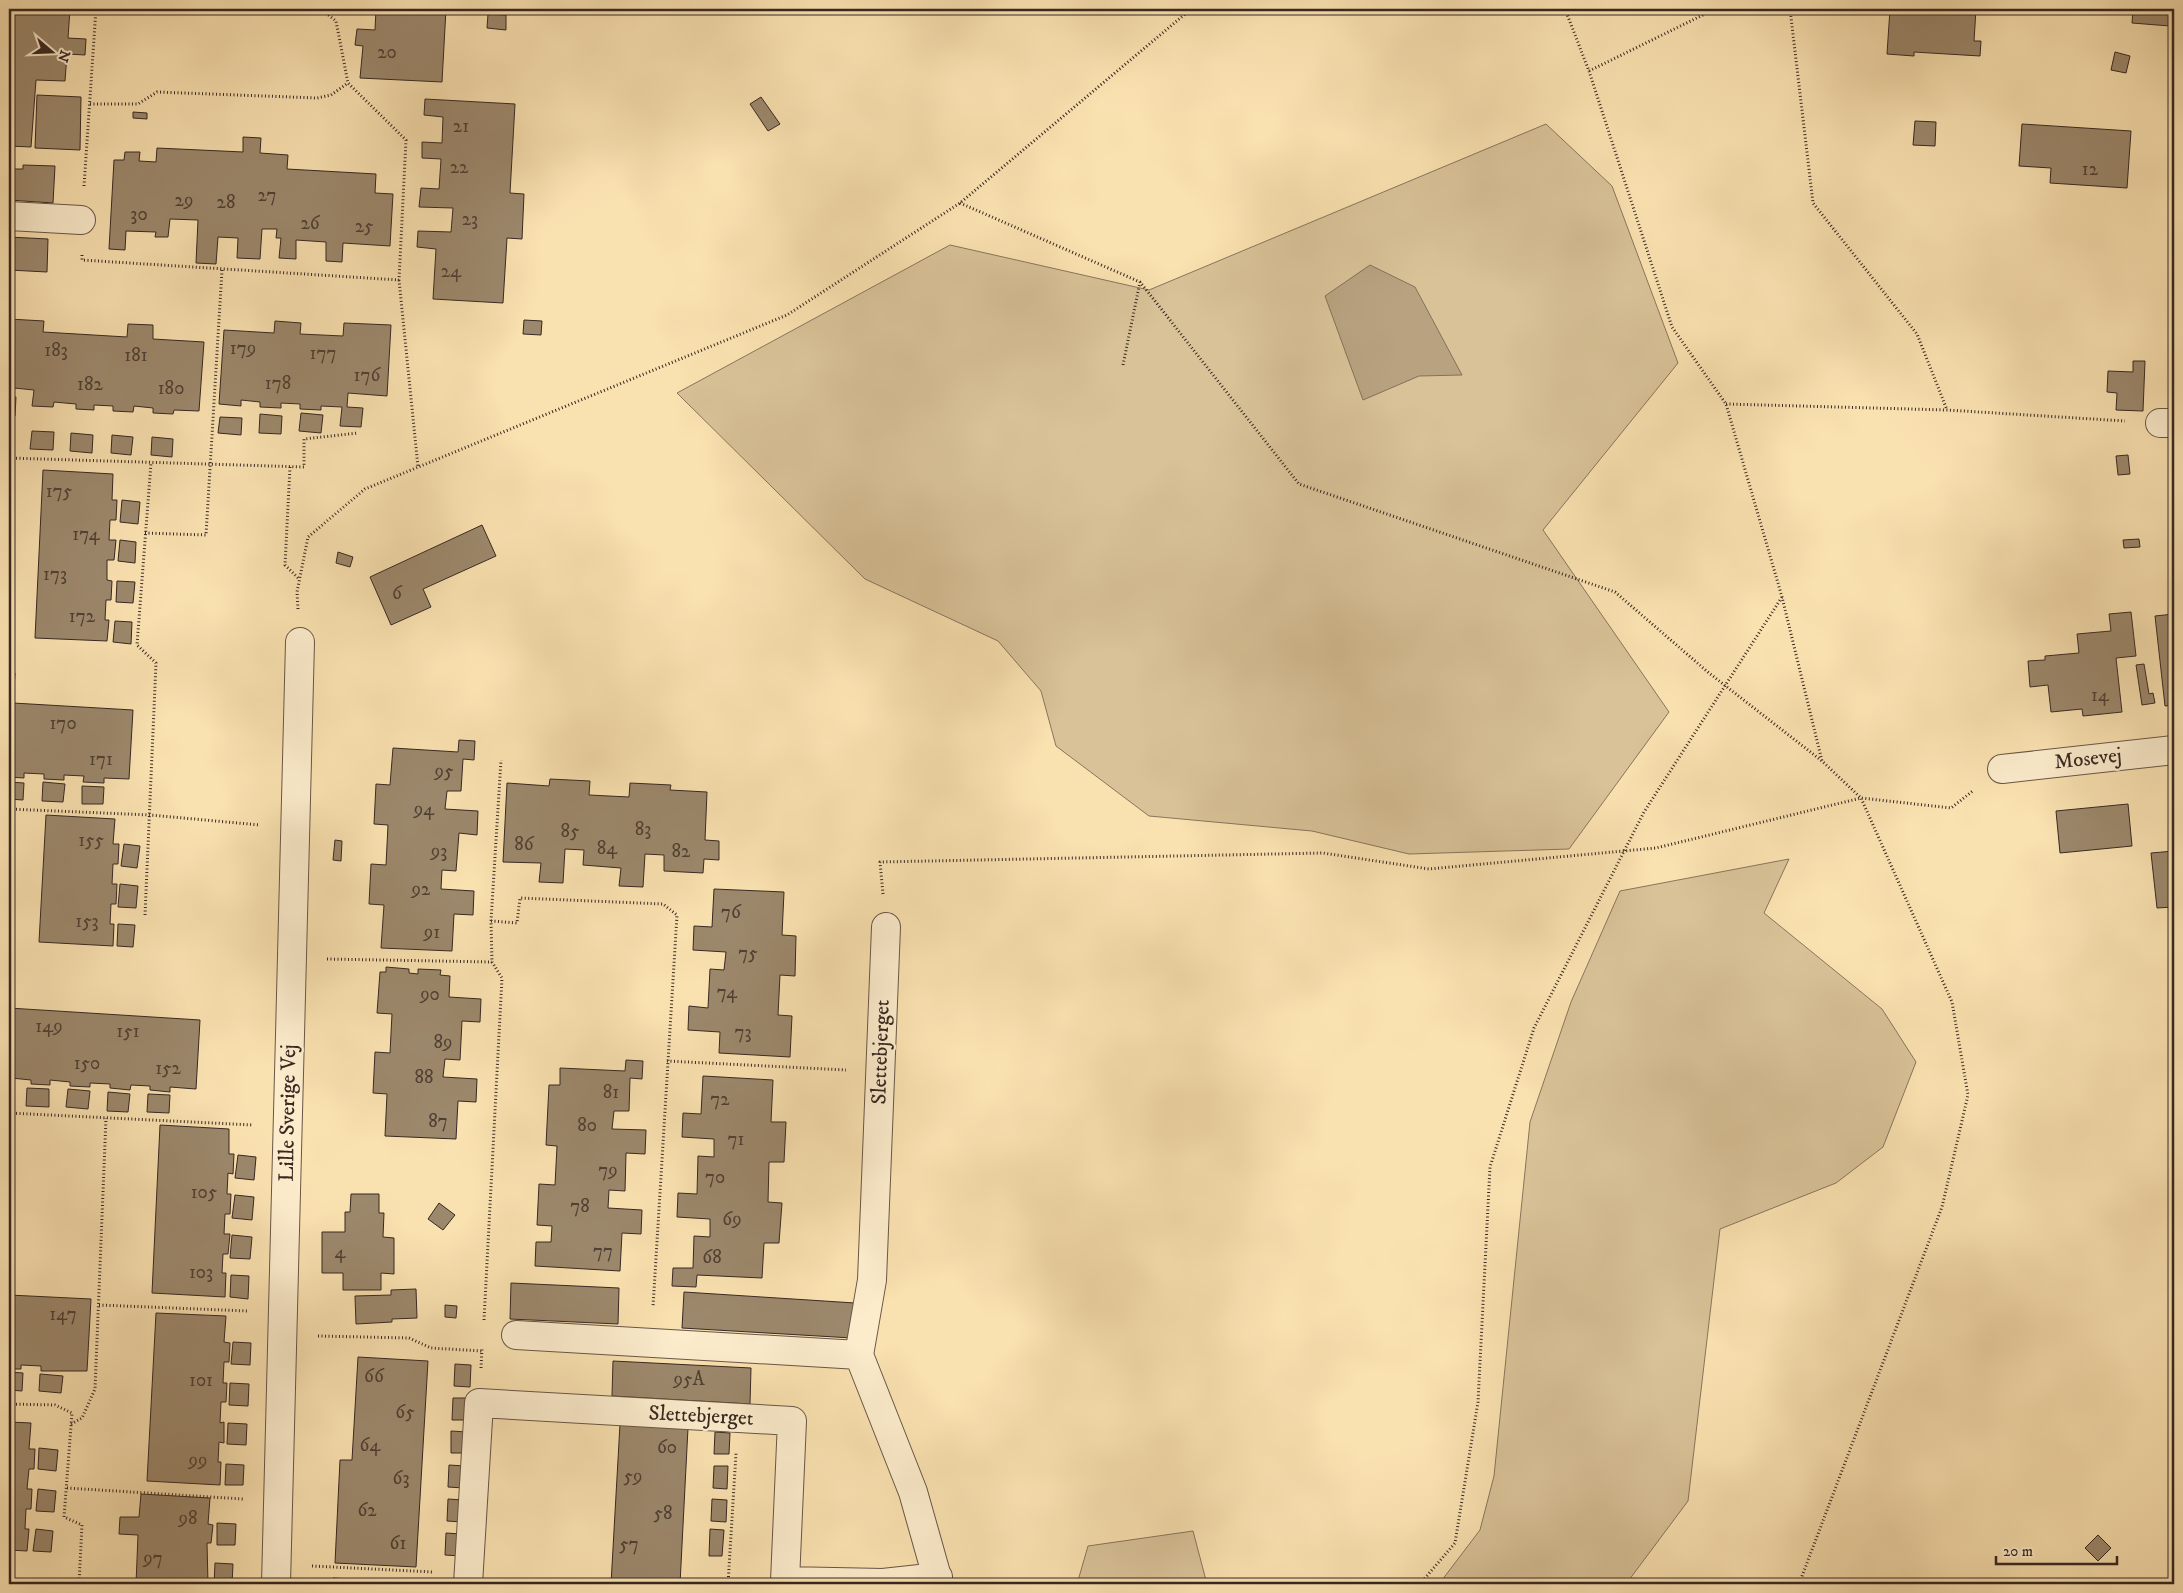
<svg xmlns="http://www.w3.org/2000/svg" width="2183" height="1593" font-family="'IM FELL DW Pica',serif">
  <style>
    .green { fill: #d9c298; stroke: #88755d }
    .water { fill: #b8a280; stroke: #84715a }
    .building { fill: #9c886c; stroke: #372822 }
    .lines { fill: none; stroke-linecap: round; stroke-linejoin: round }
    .minor-casing { stroke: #685646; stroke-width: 30 }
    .path { stroke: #372822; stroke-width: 3; stroke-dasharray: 1 2.5; stroke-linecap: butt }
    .minor { stroke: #fceccc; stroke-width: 28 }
    .labels { text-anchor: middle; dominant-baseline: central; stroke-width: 4.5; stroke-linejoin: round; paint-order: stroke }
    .number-label { font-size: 19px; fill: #504034 }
    .street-label { font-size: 21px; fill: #372822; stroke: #fceccc }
  </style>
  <rect width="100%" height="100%" fill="#fae1b0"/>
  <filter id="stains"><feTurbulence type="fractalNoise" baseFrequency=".004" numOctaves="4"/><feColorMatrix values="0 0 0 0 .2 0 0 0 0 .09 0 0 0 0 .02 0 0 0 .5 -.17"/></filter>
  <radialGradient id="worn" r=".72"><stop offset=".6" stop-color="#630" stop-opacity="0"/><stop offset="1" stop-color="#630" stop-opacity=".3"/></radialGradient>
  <path class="green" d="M 1546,124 L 1612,186 L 1678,363 L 1543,530 L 1669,712 L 1569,849 L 1409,854 L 1312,831 L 1149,816 L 1056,746 L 1041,691 L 998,641 L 865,579 L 677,393 L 950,245 L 1149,290 Z
    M 1789,859 L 1764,913 L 1882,1009 L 1916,1062 L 1883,1147 L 1836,1183 L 1720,1229 L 1688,1501 L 1626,1584 L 1439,1584 L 1480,1530 L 1494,1476 L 1530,1122 L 1571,1002 L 1620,891 Z
    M 1193,1531 L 1207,1584 L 1077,1584 L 1088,1546 Z"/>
  <path class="water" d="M 1370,265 L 1415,287 L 1462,375 L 1419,376 L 1363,400 L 1325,296 Z"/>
  <path class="building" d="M 9,9 L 70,9 L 68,38 L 86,39 L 85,55 L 67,54 L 65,81 L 36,80 L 31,147 L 9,146 Z
    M 376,9 L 446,9 L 442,82 L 360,78 L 363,46 L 355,45 L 357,29 L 375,30 Z
    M 1890,9 L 1976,9 L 1974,41 L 1981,41 L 1980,56 L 1914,52 L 1914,56 L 1887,54 Z
    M 2133,9 L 2171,9 L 2170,26 L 2132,23 Z
    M 488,14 L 506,15 L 506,30 L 487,28 Z
    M 2115,52 L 2130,56 L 2126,73 L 2111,70 Z
    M 37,95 L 81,97 L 80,150 L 35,148 Z
    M 761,97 L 780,124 L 768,131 L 750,104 Z
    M 425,99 L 515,104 L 510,193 L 524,194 L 522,239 L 507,238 L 503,303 L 433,299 L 436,249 L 417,247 L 418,231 L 451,232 L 453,208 L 419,207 L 421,188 L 439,189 L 441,159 L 422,158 L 422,142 L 442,143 L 443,117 L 424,115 Z
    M 133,112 L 147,113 L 147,119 L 133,118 Z
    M 1915,121 L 1936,122 L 1935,146 L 1913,145 Z
    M 2022,124 L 2131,131 L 2127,188 L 2050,183 L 2051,168 L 2019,166 Z
    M 243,137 L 261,138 L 260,153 L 288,155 L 287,169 L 376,174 L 375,193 L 393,194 L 390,246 L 343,243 L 342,262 L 326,261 L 326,242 L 296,240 L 296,259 L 279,258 L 281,238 L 276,238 L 277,229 L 262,229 L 260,259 L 237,258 L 238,238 L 218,237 L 216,264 L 196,263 L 198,220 L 170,219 L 168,237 L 155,237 L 156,232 L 126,231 L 125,250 L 109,249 L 114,160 L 124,160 L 125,152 L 140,152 L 139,161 L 156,162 L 157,148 L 243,152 Z
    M 23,165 L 55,166 L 53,203 L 9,200 L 9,169 L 23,169 Z
    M 9,237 L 48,239 L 47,272 L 9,270 Z
    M 9,319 L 44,321 L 43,332 L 127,337 L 128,324 L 153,325 L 153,339 L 204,342 L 199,411 L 174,410 L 173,414 L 153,413 L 153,408 L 134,406 L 133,412 L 113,411 L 113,406 L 94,405 L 94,410 L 76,409 L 76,404 L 54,402 L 53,407 L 32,406 L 34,390 L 14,388 L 14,394 L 9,394 Z
    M 524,320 L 542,321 L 541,335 L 523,334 Z
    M 275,321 L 301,323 L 300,334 L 343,336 L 344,323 L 391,325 L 387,396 L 348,393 L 347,407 L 363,408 L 361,427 L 340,426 L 342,407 L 321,406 L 321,410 L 300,409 L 300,404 L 281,403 L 281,408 L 260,407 L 260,402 L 241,400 L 241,406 L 219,404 L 224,330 L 274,333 Z
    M 2133,361 L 2145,361 L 2143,411 L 2116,410 L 2117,393 L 2107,392 L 2108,371 L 2133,372 Z
    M 9,397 L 16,397 L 15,416 L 9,416 Z
    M 301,413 L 323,415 L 321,433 L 299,431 Z
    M 260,414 L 282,416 L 281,434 L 259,433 Z
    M 220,417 L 242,418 L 241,435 L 218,433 Z
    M 32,431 L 54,432 L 53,450 L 30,449 Z
    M 71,433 L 93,435 L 92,453 L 70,451 Z
    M 112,435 L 133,437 L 131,455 L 111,453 Z
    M 152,437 L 173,439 L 172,457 L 151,455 Z
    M 2128,455 L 2130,474 L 2118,475 L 2116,456 Z
    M 43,470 L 113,474 L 112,500 L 117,500 L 116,520 L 110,520 L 109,540 L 116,540 L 114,560 L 107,560 L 107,580 L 112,581 L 111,600 L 106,600 L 105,620 L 109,620 L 107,641 L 35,638 Z
    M 122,500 L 140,502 L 138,524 L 120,522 Z
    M 482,525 L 496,556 L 423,589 L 431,607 L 391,625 L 370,577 Z
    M 2139,539 L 2140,547 L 2124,548 L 2123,540 Z
    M 120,540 L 136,542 L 135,563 L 118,561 Z
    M 338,552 L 353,557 L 350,567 L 336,563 Z
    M 117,581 L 135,582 L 133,603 L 116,602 Z
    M 2131,612 L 2136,656 L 2116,658 L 2122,712 L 2083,716 L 2082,709 L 2051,712 L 2048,685 L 2030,687 L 2028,661 L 2045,660 L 2045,656 L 2079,653 L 2077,634 L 2111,631 L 2109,614 Z
    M 2174,614 L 2174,705 L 2165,706 L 2155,616 Z
    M 115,621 L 132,622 L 131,644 L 113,642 Z
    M 2144,664 L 2149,694 L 2153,693 L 2155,703 L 2142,705 L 2136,665 Z
    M 9,672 L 15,673 L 13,703 L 133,710 L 129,779 L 104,778 L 104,783 L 83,782 L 84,776 L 64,775 L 64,780 L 44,779 L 44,774 L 24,773 L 24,778 L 9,777 Z
    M 459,740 L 475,741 L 474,760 L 463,759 L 461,791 L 447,791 L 445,809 L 478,811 L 477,835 L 459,833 L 456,871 L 442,870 L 441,889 L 474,891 L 473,915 L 454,914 L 452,951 L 381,948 L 384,905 L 369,904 L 371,864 L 386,865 L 388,825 L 374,824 L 376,784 L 390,785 L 393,748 L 458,752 Z
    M 550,779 L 590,781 L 589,795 L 629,797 L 630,783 L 671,785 L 670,790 L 707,792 L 705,840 L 719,841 L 719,860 L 704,859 L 703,873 L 664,871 L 664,855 L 645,854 L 643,887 L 619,886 L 621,868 L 583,865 L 584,850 L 565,849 L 563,883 L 539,882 L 541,863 L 503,862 L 507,783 L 549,786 Z
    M 9,782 L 24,783 L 23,800 L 9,799 Z
    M 43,782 L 65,784 L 63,802 L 42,801 Z
    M 82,786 L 104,787 L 103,804 L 82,804 Z
    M 2128,804 L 2132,846 L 2060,853 L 2056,811 Z
    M 46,815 L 115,819 L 113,844 L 119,844 L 118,864 L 113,864 L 112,884 L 117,884 L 116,904 L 111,904 L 110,924 L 114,924 L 113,946 L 39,942 Z
    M 335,840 L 342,841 L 341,861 L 333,860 Z
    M 124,844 L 140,846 L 137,868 L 121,866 Z
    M 2174,851 L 2174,907 L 2157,908 L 2151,853 Z
    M 120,884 L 138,886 L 136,908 L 118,907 Z
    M 714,889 L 784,892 L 782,935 L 796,936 L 795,976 L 780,975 L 778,1015 L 792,1016 L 790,1057 L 719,1053 L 720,1032 L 688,1030 L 689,1006 L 708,1008 L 710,969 L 724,970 L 726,952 L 693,950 L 694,926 L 712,927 Z
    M 118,924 L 135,925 L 133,947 L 117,946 Z
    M 386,967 L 409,969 L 409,973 L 418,974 L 418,969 L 441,970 L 440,975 L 450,976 L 449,997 L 481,999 L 480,1022 L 462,1021 L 460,1060 L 445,1059 L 443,1077 L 477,1079 L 476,1102 L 458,1101 L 456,1139 L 385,1136 L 387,1094 L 373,1093 L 375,1052 L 390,1053 L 392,1014 L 377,1013 L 380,972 L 386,972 Z
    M 9,1008 L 200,1020 L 196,1089 L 170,1087 L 170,1092 L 150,1090 L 150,1086 L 131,1085 L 130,1090 L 110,1088 L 110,1084 L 90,1083 L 90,1087 L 70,1086 L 70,1082 L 50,1080 L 50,1085 L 31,1084 L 31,1080 L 11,1078 L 9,1083 Z
    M 626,1060 L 643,1061 L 642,1079 L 630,1078 L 629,1111 L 614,1111 L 612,1129 L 646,1130 L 645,1154 L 626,1153 L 625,1191 L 609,1190 L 608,1208 L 642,1210 L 641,1234 L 622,1233 L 620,1271 L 535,1266 L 536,1242 L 551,1242 L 552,1226 L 537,1225 L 539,1184 L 555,1185 L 557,1146 L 546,1145 L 549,1085 L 560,1085 L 560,1068 L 625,1071 Z
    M 703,1076 L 773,1080 L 771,1122 L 786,1122 L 784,1162 L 769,1162 L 768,1202 L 782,1203 L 779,1243 L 764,1243 L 762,1278 L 697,1275 L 696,1287 L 672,1286 L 673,1268 L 693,1268 L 694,1236 L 710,1237 L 710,1219 L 677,1217 L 678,1193 L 697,1194 L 698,1156 L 714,1157 L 714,1139 L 682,1137 L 683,1113 L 701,1114 Z
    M 27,1088 L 49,1089 L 49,1107 L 26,1106 Z
    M 68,1089 L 90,1091 L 88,1109 L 66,1107 Z
    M 108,1092 L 130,1094 L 128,1112 L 107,1111 Z
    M 148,1094 L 170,1095 L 169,1113 L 147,1112 Z
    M 160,1125 L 229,1129 L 229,1154 L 234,1154 L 233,1174 L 228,1173 L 227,1194 L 231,1194 L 230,1214 L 225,1214 L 224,1234 L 230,1234 L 228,1254 L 223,1254 L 222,1273 L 226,1273 L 225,1297 L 152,1293 Z
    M 238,1155 L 256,1157 L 254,1180 L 235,1178 Z
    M 351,1194 L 379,1194 L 379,1213 L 384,1213 L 383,1237 L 394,1238 L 394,1274 L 381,1273 L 381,1290 L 343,1290 L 343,1273 L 322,1273 L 322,1232 L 345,1232 L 345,1212 L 350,1212 Z
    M 235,1195 L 254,1197 L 252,1220 L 232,1218 Z
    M 439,1203 L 455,1215 L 443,1230 L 428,1219 Z
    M 232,1235 L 252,1237 L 250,1259 L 230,1258 Z
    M 231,1275 L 249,1276 L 248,1299 L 230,1297 Z
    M 511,1283 L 619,1288 L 618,1324 L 510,1319 Z
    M 416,1289 L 417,1318 L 392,1319 L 392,1322 L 356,1324 L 355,1296 L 391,1295 L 391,1290 Z
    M 684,1292 L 855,1303 L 852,1338 L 682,1328 Z
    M 9,1295 L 91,1299 L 87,1371 L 41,1371 L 41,1366 L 21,1365 L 21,1369 L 9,1369 Z
    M 445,1305 L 457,1306 L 456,1318 L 445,1317 Z
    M 156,1313 L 226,1316 L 224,1342 L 230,1343 L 229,1362 L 224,1362 L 223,1383 L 227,1383 L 226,1402 L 221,1402 L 220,1423 L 224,1422 L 224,1443 L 219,1442 L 218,1462 L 221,1462 L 220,1485 L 147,1481 Z
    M 233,1342 L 251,1343 L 250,1365 L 231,1364 Z
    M 358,1357 L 428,1361 L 416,1567 L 335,1563 L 340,1460 L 352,1460 Z
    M 613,1361 L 751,1368 L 750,1404 L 612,1396 Z
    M 455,1364 L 471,1365 L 470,1387 L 454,1386 Z
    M 9,1372 L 23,1373 L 22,1391 L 9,1390 Z
    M 40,1374 L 63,1376 L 61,1393 L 39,1391 Z
    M 230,1383 L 249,1384 L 248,1406 L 229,1405 Z
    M 453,1398 L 469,1398 L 468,1420 L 452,1420 Z
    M 9,1422 L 31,1423 L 29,1449 L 35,1449 L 34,1469 L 29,1469 L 27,1489 L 32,1489 L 31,1509 L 26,1509 L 25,1529 L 29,1529 L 27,1551 L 9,1550 Z
    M 228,1423 L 247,1424 L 246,1445 L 227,1444 Z
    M 620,1424 L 688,1428 L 680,1584 L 611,1584 Z
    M 451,1431 L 467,1432 L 466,1453 L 451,1453 Z
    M 715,1432 L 730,1433 L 729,1454 L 714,1454 Z
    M 39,1448 L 58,1450 L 56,1471 L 38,1469 Z
    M 226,1464 L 244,1465 L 243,1485 L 225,1485 Z
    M 449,1465 L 465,1466 L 464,1488 L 448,1487 Z
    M 714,1466 L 728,1466 L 727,1489 L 713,1488 Z
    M 38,1489 L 56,1491 L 54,1512 L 36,1511 Z
    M 141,1494 L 210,1498 L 208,1524 L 213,1525 L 211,1543 L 207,1543 L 208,1583 L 136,1584 L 138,1535 L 119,1534 L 120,1517 L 139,1517 Z
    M 448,1499 L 463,1500 L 462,1522 L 447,1521 Z
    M 712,1499 L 727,1500 L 726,1522 L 711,1521 Z
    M 217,1523 L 236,1524 L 235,1545 L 217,1545 Z
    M 36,1529 L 53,1531 L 51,1552 L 33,1551 Z
    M 710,1529 L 724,1530 L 722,1556 L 709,1556 Z
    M 446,1533 L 461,1534 L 461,1556 L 445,1555 Z
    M 2098,1535 L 2111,1548 L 2098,1561 L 2085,1548 Z
    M 215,1563 L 233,1564 L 232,1584 L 214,1584 Z
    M 333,1578 L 416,1583 L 416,1584 L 333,1584 Z"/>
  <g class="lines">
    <defs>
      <path id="minor" d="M 9,216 L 81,220
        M 2160,423 L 2174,423
        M 2002,769 L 2174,750
        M 886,927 L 872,1280 L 859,1355 L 913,1492 L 939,1584
        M 516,1335 L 859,1355
        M 276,1584 L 300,642
        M 468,1584 L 479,1403 L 792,1421 L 785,1581 L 883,1583 L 938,1577"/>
    </defs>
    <use href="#minor" class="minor-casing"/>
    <path class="path" d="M 1565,9 L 1589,71 L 1672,327 L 1726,404 L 1782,597 L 1822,761 L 1861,798 L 1951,808 L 1974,790
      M 1790,9 L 1813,203 L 1917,334 L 1947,410
      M 1589,71 L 1715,9
      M 90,104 L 138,104 L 157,92 L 317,98 L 331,95 L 348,83
      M 84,186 L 96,9
      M 960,203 L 1140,282 L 1299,484 L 1615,592 L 1709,673 L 1822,761
      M 82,255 L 82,260 L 399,280 L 406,140 L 348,83 L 336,21 L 321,9
      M 399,280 L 418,467
      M 1123,365 L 1140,282
      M 1726,404 L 1947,410 L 2125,421
      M 9,458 L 304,467 L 304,439 L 358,433
      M 290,467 L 285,565 L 299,579
      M 145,533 L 206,535 L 222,270
      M 298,609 L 297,592 L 308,537 L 365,489 L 787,315 L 960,203 L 1191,9
      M 9,809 L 150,815 L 260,825
      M 883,894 L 880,862 L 1323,853 L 1429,869 L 1656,848 L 1861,798 L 1952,1002 L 1968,1095 L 1942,1207 L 1799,1584
      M 145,915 L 156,663 L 137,645 L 151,463
      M 491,921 L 517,923 L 520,898 L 663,904 L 677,915 L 653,1307
      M 327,959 L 492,962
      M 667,1061 L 846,1070
      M 9,1113 L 253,1125
      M 99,1305 L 248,1311
      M 484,1320 L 502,978 L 492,962 L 491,921 L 501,760
      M 318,1336 L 409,1338 L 431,1348 L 482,1351
      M 481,1368 L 482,1347
      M 9,1404 L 55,1405 L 72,1413 L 64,1517 L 82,1525 L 79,1584
      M 71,1424 L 82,1418 L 95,1389 L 106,1118
      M 67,1488 L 243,1499
      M 312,1566 L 433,1572
      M 728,1584 L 736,1453
      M 1420,1584 L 1455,1543 L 1478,1402 L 1490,1167 L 1534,1028 L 1644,812 L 1782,597"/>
    <use href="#minor" class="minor"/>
  </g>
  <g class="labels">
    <g class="number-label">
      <text x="387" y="52">20</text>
      <text x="461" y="126">21</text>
      <text x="459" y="167">22</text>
      <text x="2090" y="169">12</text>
      <text x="267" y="195">27</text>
      <text x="184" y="200">29</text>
      <text x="226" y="202">28</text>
      <text x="139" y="214">30</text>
      <text x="470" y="219">23</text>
      <text x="310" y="223">26</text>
      <text x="364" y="226">25</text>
      <text x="451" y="271">24</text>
      <text x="243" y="348">179</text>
      <text x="56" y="350">183</text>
      <text x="323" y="353">177</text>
      <text x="136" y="355">181</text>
      <text x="367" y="375">176</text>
      <text x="278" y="383">178</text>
      <text x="90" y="384">182</text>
      <text x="171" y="388">180</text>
      <text x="59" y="491">175</text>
      <text x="86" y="534">174</text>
      <text x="55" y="574">173</text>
      <text x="397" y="593">6</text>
      <text x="82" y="616">172</text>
      <text x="2100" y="695">14</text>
      <text x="63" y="723">170</text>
      <text x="101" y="759">171</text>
      <text x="444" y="771">95</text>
      <text x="424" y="809">94</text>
      <text x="643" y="829">83</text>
      <text x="570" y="831">85</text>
      <text x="91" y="840">155</text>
      <text x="524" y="844">86</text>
      <text x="607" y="848">84</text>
      <text x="439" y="851">93</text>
      <text x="681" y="851">82</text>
      <text x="421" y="889">92</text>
      <text x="731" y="912">76</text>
      <text x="87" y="921">153</text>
      <text x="432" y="932">91</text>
      <text x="748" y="953">75</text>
      <text x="727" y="992">74</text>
      <text x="430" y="994">90</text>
      <text x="49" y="1026">149</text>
      <text x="128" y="1031">151</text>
      <text x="743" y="1032">73</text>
      <text x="443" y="1042">89</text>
      <text x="87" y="1063">150</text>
      <text x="168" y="1068">152</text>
      <text x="424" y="1077">88</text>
      <text x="611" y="1092">81</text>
      <text x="720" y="1099">72</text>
      <text x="438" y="1121">87</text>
      <text x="587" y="1125">80</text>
      <text x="736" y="1139">71</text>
      <text x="608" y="1170">79</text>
      <text x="715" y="1177">70</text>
      <text x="204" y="1192">105</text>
      <text x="580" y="1206">78</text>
      <text x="732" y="1219">69</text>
      <text x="603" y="1251">77</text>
      <text x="340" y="1252">4</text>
      <text x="712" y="1257">68</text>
      <text x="201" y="1272">103</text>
      <text x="63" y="1314">147</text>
      <text x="374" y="1376">66</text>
      <text x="689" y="1379">95A</text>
      <text x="201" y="1380">101</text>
      <text x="405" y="1412">65</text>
      <text x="370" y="1445">64</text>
      <text x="667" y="1447">60</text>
      <text x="198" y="1460">99</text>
      <text x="633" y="1476">59</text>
      <text x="401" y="1478">63</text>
      <text x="367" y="1510">62</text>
      <text x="663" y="1513">58</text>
      <text x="188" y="1518">98</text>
      <text x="398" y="1543">61</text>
      <text x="629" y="1544">57</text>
      <text x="153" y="1558">97</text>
    </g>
    <g class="street-label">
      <text transform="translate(2088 759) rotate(-6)">Mosevej</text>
      <text transform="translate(881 1052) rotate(-88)">Slettebjerget</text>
      <text transform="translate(288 1113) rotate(-89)">Lille Sverige Vej</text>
      <text transform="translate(701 1416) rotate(3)">Slettebjerget</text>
    </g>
  </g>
  <rect width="2183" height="1593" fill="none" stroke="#fae1b0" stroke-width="30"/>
  <rect x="10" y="10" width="2163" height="1573" fill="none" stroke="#372822" stroke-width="2.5"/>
  <rect x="15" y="15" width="2153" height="1563" fill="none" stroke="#372822"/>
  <g transform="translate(52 52) rotate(109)" stroke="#fceccc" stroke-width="4" paint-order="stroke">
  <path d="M0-4L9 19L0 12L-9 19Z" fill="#372822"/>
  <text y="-8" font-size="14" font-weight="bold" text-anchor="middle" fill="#372822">N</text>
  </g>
  <path d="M1996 1556v8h121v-8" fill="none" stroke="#372822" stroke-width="2.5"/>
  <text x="2003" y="1556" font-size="15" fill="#372822" stroke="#fceccc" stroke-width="4" paint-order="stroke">20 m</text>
  <rect width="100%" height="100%" filter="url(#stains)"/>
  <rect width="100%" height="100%" fill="url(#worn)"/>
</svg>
